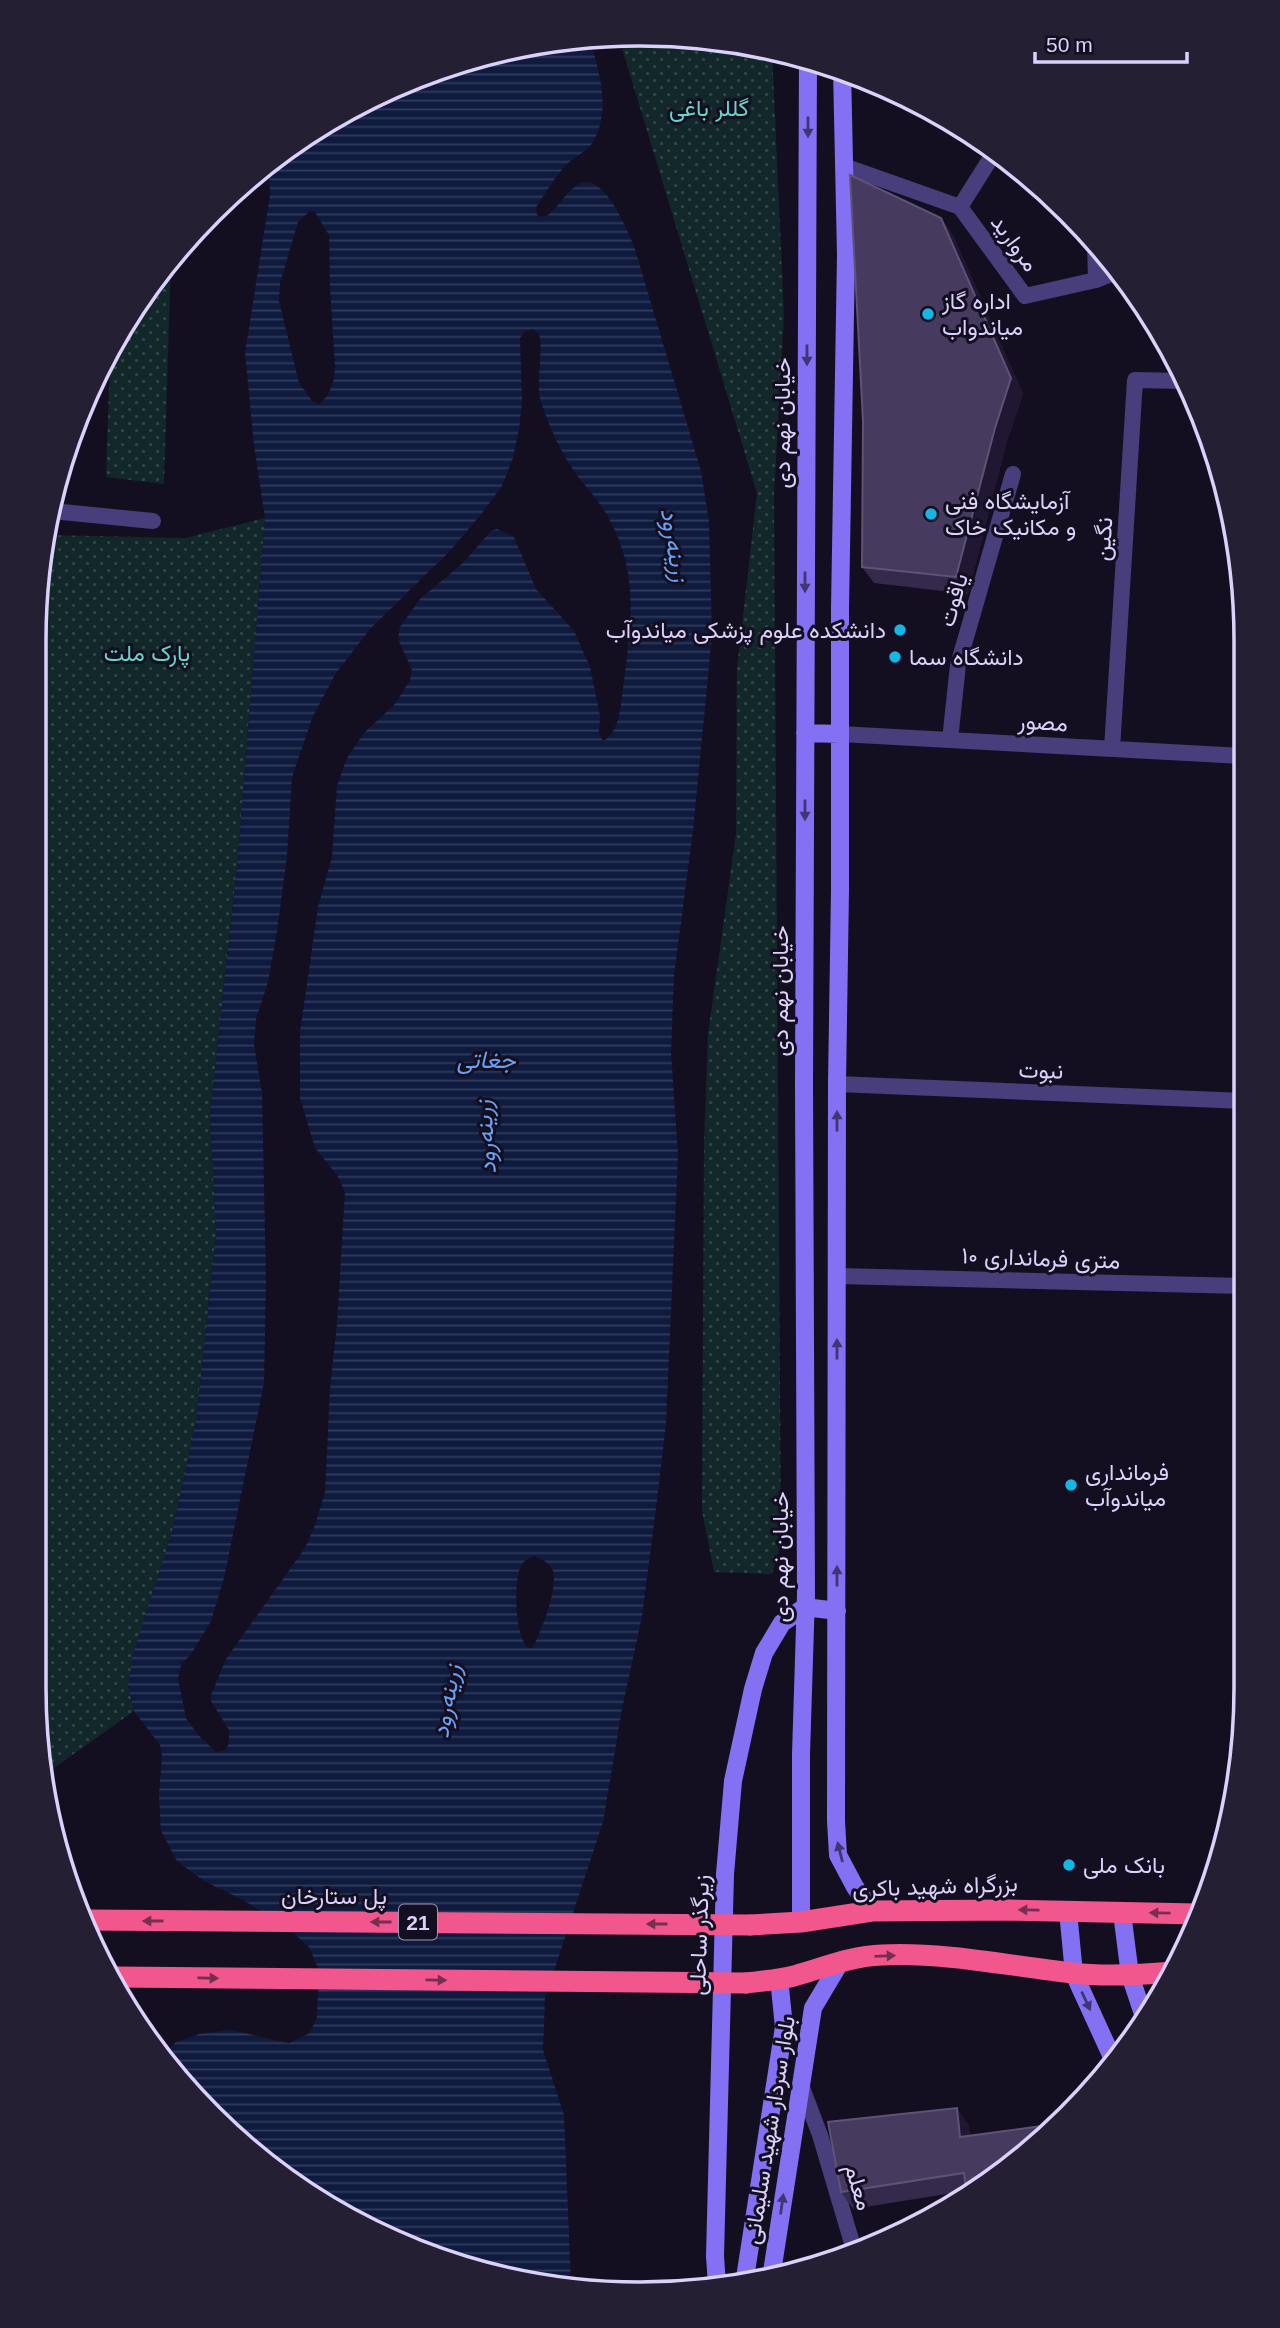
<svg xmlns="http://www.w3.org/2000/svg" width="1280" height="2328" font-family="Arial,Vazirmatn,sans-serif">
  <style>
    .grass { fill: url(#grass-dots) }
    .water { fill: url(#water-rules); fill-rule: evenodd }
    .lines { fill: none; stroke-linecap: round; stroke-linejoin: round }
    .street { stroke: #473e7b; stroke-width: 16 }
    .secondary { stroke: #8470f3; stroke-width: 18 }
    .highway { stroke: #f1568d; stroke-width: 21 }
    .highway-bridge { stroke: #f1568d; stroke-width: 21 }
    .wall { fill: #35294c }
    .shaded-wall { fill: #201733 }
    .building { fill: #463b5f; stroke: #5e5277; stroke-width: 2 }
    .oneway { fill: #413674 }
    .oneway2 { fill: #772f51 }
    .poi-dot { fill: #13b6e5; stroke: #140f20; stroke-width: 2.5 }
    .labels { text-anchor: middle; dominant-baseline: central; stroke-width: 6; stroke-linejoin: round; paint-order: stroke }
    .shield { fill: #140f20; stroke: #9f97b9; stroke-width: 2 }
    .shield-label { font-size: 21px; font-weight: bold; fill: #dbd1fb }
    .park-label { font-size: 23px; fill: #64d5c6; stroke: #140f20 }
    .street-label { font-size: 23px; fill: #dbd1fb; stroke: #140f20 }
    .poi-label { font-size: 23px; fill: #dbd1fb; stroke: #140f20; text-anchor: start }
    .water-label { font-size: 24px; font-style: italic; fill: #68a1f3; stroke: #140f20 }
    .rim { fill: none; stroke: #dbd1fb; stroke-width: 3.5 }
  </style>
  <defs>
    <pattern id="grass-dots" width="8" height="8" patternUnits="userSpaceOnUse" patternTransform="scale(1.75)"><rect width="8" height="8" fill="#122729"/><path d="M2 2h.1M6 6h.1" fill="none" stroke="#344549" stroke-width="1.8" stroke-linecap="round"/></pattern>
    <pattern id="water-rules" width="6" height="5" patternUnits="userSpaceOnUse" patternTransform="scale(1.75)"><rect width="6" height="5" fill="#0f1b3e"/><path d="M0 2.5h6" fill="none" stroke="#313b5b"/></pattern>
  </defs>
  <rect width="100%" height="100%" fill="#140f20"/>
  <path class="grass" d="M 618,35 L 720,39 L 772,51 L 784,315 L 774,495 L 781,1544 L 772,1574 L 714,1572 L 702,1511 L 704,1145 L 708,1034 L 736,834 L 737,669 L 757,493 Z
    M 171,258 L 164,484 L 106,477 L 110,363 L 103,363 L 115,336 Z
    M 265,518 L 237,867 L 210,1113 L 216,1235 L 196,1422 L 172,1532 L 128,1686 L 134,1711 L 47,1773 L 33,1688 L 34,1389 L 38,1388 L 34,1193 L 34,781 L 46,542 L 47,535 L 185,538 Z"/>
  <path class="water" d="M 589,37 C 598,68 611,106 595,138 C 589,151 577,155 567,164 C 555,176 545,194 535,209 L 538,216 L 545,217 C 557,210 564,194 576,186 C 602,167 626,228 634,246 L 701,471 L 709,522 L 712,634 L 693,831 L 674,975 L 671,1053 L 678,1154 L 666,1423 L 657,1500 L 642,1616 L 622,1709 L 603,1822 L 545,1998 L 543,2050 L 564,2115 L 571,2283 L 483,2274 L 303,2192 L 160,2058 L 176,2042 L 199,2034 L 231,2030 L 289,2043 L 310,2033 L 317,2017 L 319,1970 L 309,1947 L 288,1928 L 243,1900 L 204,1881 L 177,1861 L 161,1831 L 159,1795 L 162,1756 L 160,1745 L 134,1711 L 128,1686 L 133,1654 L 172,1532 L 196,1422 L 216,1235 L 210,1113 L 237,867 L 265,518 L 254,445 L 245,353 L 270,195 L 269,160 L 372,96 L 483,54 ZM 310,211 L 315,212 L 329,235 L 330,287 L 335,366 L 334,379 L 328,395 L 320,404 L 313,402 L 299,383 L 279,301 L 280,283 L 298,222 ZM 533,329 L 539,333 C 544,356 535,382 541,402 C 550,429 562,455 579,478 C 588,489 598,500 605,512 C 641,571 631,625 623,689 C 621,705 619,734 603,741 L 599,734 L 600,716 L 590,667 L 574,631 L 536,589 L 514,537 L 497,529 L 491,531 L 464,562 L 420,599 L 400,627 L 398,639 L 412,670 L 410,680 L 395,704 L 364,733 L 347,758 L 337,786 L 332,857 L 318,907 L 300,1032 L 300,1098 L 315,1148 L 337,1175 L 345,1192 L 337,1324 L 330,1388 L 325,1492 L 315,1525 L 305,1548 L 226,1659 L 211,1695 L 211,1701 L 229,1730 L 229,1744 L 224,1751 L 216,1752 L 198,1735 L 186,1718 L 178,1679 L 181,1665 L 192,1653 L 211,1621 L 224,1578 L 264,1383 L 266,1282 L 262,1093 L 254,1045 L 256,1019 L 268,982 L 277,931 L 287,856 L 292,777 L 313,716 L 336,673 L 370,629 L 450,551 L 482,513 L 502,486 L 513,458 L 519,429 L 522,402 L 520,338 L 524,332 ZM 534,1556 C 542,1559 547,1561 552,1569 C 560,1584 541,1634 532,1648 L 528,1648 C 515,1636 513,1582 521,1566 C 524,1560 528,1558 534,1556 Z"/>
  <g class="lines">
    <path class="street" d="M 844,166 L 960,207 L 994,153
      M 960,207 L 1025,296 L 1096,280 L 1118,271
      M 1095,243 L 1096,280
      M 52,511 L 153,521
      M 840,734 L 1242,756
      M 950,740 L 958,665 L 1013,474
      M 1112,749 L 1135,380 L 1183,381
      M 837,1084 L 1243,1101
      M 837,1276 L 1244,1286
      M 801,2085 L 820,2135 L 855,2253"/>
    <path class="secondary" d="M 842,69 L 846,255 L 840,609 L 840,890 L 837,1084 L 836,1821 L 838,1855 L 855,1887 L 872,1911
      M 805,733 L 840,734
      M 1068,1911 L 1074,1974 L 1112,2057
      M 1122,1913 L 1130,1975 L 1144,2017
      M 801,1922 L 801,1754 L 806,1595 L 804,1084 L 808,59
      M 772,2272 L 813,2008 L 841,1961
      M 745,2278 L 784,2027 L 779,1978
      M 717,2285 L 715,2256 L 725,1874 L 733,1781 L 753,1689 L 764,1653 L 782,1623 L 805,1607 L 837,1611"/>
    <path class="highway" d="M 750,1925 L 801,1922 L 872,1911 L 1010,1910 L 1197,1914
      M 746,1983 C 762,1981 778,1980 794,1976 C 823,1968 851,1956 882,1955 C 945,1952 1010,1966 1072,1973 C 1106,1977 1140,1975 1173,1972"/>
    <path class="highway-bridge" d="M 85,1920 L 750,1925
      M 116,1977 L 746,1983"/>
  </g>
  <path class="wall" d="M 941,218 L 953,235 L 1023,394 L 1006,444 L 968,594 L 874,583 L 862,567 Z
    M 968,2124 L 970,2135 L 1040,2144 L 965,2191 L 853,2209 L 841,2192 Z"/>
  <path class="shaded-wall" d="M 941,218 L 953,235 L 1023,394 L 1006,444 L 968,594 L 956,577 Z
    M 957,2108 L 968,2124 L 972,2153 L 960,2137 Z"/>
  <path class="building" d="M 850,175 L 941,218 L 1011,378 L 995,428 L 956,577 L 862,567 L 863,421 Z
    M 957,2108 L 960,2137 L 1056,2124 L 1040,2144 L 966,2190 L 964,2173 L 841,2192 L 828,2122 Z"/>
  <defs><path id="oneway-solid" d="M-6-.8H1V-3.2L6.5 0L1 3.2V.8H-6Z" transform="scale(1.75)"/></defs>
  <g class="oneway">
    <use href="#oneway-solid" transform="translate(808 127) rotate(90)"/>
    <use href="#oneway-solid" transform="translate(807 355) rotate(90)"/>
    <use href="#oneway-solid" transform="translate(805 582) rotate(90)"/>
    <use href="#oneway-solid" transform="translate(805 810) rotate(90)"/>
    <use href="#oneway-solid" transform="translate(837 1121) rotate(-90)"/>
    <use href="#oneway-solid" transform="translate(837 1349) rotate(-90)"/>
    <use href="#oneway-solid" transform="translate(837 1576) rotate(-90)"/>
    <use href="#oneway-solid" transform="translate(840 1852) rotate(-104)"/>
    <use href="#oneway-solid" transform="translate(1086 2001) rotate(65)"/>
    <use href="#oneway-solid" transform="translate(782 2204) rotate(-82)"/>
  </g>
  <g class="oneway2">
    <use href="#oneway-solid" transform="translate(1029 1910) rotate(-179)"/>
    <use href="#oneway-solid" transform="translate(1160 1913) rotate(-179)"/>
    <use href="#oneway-solid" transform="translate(153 1921) rotate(-180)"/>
    <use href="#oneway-solid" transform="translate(381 1922) rotate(-180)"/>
    <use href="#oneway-solid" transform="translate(657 1924) rotate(-180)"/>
    <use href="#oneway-solid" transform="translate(885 1956) rotate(-2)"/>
    <use href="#oneway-solid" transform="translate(208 1978) rotate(1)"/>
    <use href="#oneway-solid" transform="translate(436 1980) rotate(1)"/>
  </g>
  <g class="poi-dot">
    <circle cx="928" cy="314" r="7"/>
    <circle cx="931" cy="514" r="7"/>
    <circle cx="900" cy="630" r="7"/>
    <circle cx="895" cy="657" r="7"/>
    <circle cx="1071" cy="1485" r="7"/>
    <circle cx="1069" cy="1865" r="7"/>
  </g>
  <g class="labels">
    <rect class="shield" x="399" y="1904.5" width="38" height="35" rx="5"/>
    <g class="shield-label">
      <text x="418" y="1922">21</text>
    </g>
    <g class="park-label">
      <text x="709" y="108">گللر باغی</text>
      <text x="147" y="653">پارک ملت</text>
    </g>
    <g class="street-label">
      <text transform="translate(1015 243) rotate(54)">مروارید</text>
      <text transform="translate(782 423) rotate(-90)">خیابان نهم دی</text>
      <text transform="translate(1103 539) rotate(-86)">نگین</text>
      <text transform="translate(953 600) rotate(-74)">یاقوت</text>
      <text transform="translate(1043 722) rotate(3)">مصور</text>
      <text transform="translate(780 991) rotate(-90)">خیابان نهم دی</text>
      <text transform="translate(1041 1070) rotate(2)">نبوت</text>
      <text transform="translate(1041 1258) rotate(2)">۱۰ متری فرمانداری</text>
      <text transform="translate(780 1557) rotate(-90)">خیابان نهم دی</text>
      <text transform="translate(935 1886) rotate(-2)">بزرگراه شهید باکری</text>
      <text x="334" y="1896">پل ستارخان</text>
      <text transform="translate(699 1935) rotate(-88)">زیرگذر ساحلی</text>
      <text transform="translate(769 2130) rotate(-81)">بلوار سردار شهید سلیمانی</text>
      <text transform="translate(859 2187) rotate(73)">معلم</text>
    </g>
    <g class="poi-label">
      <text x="942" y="301">اداره گاز<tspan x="942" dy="26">میاندواب</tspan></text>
      <text x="945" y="501">آزمایشگاه فنی<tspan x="945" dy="26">و مکانیک خاک</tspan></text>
      <text x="886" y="630" text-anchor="end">دانشکده علوم پزشکی میاندوآب</text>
      <text x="909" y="657">دانشگاه سما</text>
      <text x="1085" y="1472">فرمانداری<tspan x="1085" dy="26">میاندوآب</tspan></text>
      <text x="1083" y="1865">بانک ملی</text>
    </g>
    <g class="water-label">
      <text transform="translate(675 545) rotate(81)">زرینه‌رود</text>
      <text x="486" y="1059">جغاتی</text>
      <text transform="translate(485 1137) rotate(-94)">زرینه‌رود</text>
      <text transform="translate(446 1701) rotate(-80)">زرینه‌رود</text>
    </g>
  </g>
  <path d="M0 0H1280V2328H0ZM640 46H640A594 594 0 0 1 1234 640V1688A594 594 0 0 1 640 2282H640A594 594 0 0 1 46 1688V640A594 594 0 0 1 640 46Z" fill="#241f32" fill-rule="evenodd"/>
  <path class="rim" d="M640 46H640A594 594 0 0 1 1234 640V1688A594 594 0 0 1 640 2282H640A594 594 0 0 1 46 1688V640A594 594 0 0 1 640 46Z"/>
  <path d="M1035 52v10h152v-10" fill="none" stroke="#dbd1fb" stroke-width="3.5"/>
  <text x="1046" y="52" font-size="21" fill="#dbd1fb" stroke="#140f20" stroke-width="5" paint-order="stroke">50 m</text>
</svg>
